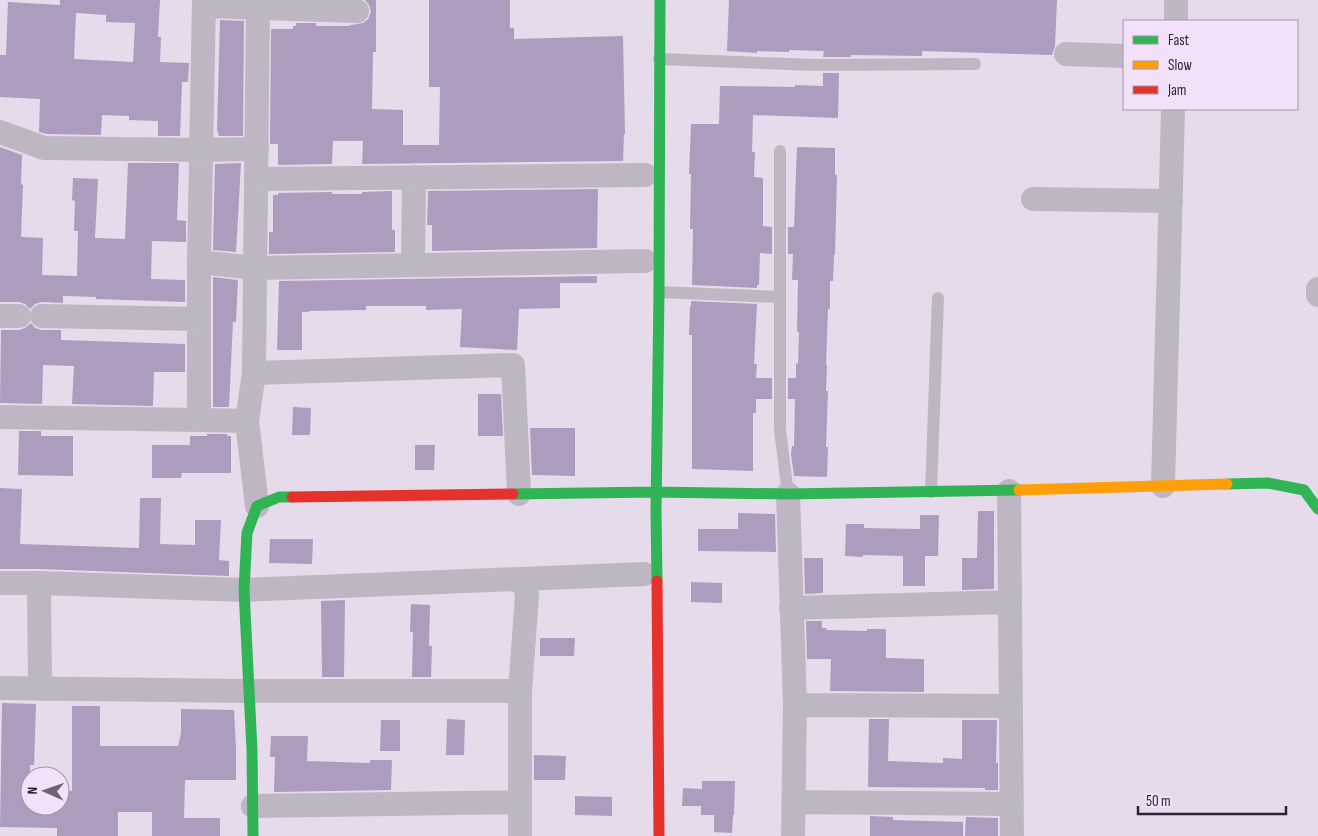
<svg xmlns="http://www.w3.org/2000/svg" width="1318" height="836" font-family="'Sofia Sans Condensed',sans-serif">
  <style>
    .building { fill: #ae9cbf; fill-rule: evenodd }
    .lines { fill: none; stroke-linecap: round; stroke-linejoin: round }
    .lane { stroke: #bfb6c3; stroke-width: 12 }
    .street { stroke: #bfb6c3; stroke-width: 24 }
    .fast { stroke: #30b455; stroke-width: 11 }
    .slow { stroke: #ff9f0a; stroke-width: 11 }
    .jam { stroke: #e5322d; stroke-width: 11 }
  </style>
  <rect width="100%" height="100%" fill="#e6dbeb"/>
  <path class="building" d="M 60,0 L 160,0 L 158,37 L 161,37 L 160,62 L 189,63 L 188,82 L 182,82 L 180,136 L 158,136 L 158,121 L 129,120 L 129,116 L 102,115 L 101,135 L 47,134 L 39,132 L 40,99 L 0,97 L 0,55 L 6,55 L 8,2 L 60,5 ZM 76,13 L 106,15 L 106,22 L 135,23 L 133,62 L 74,59 Z
    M 365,0 L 376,0 L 376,52 L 373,52 L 372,109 L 403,110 L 403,145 L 439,145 L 440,87 L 429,87 L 429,0 L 510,0 L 510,28 L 514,28 L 514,39 L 623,36 L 625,134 L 624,134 L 623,161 L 362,164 L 363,141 L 333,141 L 332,164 L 278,165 L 278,144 L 270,144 L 271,29 L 293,29 L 293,26 L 296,26 L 296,23 L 316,23 L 316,26 L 350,26 L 351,25 L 363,23 L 368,19 L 371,12 L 369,5 Z
    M 729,0 L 1057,0 L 1055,46 L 1052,55 L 922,51 L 922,56 L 851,55 L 851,57 L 823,57 L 824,51 L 789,50 L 789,52 L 757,51 L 757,53 L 727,51 Z
    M 220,20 L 244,21 L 243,136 L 219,136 L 217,129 Z
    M 823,73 L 839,73 L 838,118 L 753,115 L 752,152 L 755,152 L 754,177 L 763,178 L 763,226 L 772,227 L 772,254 L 760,253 L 759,285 L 757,285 L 757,288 L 692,285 L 693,229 L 690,229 L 691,174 L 689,174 L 691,124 L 719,124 L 720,86 L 795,87 L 795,85 L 823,86 Z
    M 0,147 L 22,155 L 21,184 L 23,185 L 21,237 L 43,238 L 42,275 L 77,276 L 78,231 L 74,231 L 75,201 L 72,200 L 73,178 L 98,179 L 95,238 L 125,239 L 128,163 L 179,163 L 177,220 L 186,221 L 186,242 L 152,241 L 151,279 L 185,280 L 185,302 L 96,299 L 96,297 L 63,296 L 63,303 L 42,302 L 35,304 L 30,309 L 25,304 L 19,302 L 0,302 Z
    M 797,147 L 835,148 L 835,175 L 837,175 L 835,255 L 834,255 L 833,281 L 830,281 L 830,309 L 828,309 L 826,365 L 827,365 L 826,391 L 828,391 L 826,447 L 828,447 L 827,477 L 794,476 L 791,454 L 792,446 L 794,446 L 795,399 L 788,399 L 788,378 L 796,378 L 796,363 L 798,364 L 799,332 L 797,332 L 798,280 L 792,280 L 793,254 L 788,254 L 788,227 L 794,227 Z
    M 241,163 L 236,252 L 213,250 L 215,164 Z
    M 598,189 L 597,248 L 432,251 L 432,225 L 427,225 L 428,191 Z
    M 392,191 L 392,230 L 395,230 L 395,252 L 269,254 L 269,232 L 273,232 L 273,195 L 278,195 L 278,193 L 332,192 L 332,194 L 362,194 L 362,192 Z
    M 597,276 L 597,283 L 560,283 L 560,308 L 519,309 L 517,350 L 460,347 L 462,309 L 426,310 L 426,306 L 366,306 L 366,310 L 309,311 L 309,312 L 302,312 L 302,350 L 277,350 L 279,281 Z
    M 213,277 L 238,280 L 236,322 L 233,322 L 229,407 L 213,407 Z
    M 691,301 L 757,304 L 754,364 L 757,364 L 756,378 L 772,378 L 772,399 L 756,399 L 756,413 L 753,413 L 753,471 L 692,469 L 692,335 L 689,335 L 690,306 L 691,306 Z
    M 31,323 L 35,328 L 41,330 L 61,330 L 61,340 L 185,344 L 185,372 L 154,372 L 153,406 L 72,404 L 74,366 L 43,365 L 42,404 L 0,403 L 1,330 L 19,330 L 25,328 Z
    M 478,394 L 501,394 L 503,436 L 478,436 Z
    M 293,407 L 311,408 L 310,435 L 292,435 Z
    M 530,428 L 575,428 L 575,476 L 532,475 Z
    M 19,431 L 41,431 L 41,436 L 73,436 L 73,476 L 18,475 Z
    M 207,434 L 227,434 L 227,436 L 231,436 L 231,473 L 182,473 L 181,478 L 152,478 L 152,445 L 190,445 L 190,436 L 207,436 Z
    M 415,445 L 435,445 L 434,470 L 415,470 Z
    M 0,488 L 22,489 L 20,544 L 139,548 L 140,498 L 161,498 L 160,544 L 195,545 L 195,520 L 221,520 L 219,560 L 229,561 L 229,576 L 39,569 L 0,569 Z
    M 978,511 L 994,511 L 994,589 L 962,590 L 962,558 L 977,558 Z
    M 738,513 L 775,514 L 776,552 L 698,551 L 698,529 L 738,529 Z
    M 920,515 L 939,515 L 938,556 L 925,556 L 925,586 L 903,586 L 903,556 L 863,555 L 863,557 L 845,556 L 846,524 L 864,524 L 864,528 L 920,529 Z
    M 270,539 L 313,539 L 312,564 L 269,563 Z
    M 804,558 L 823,558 L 823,593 L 805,594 Z
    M 691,582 L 722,583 L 722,603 L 691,602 Z
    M 345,600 L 344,677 L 322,677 L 321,601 Z
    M 411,604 L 430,605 L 429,646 L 432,646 L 431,677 L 412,677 L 413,632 L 410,632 Z
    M 806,621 L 822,621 L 822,628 L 827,628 L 826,630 L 867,631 L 867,629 L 886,629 L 886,658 L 924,659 L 924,692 L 830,691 L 831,659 L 807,659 Z
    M 540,638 L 575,638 L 574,656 L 540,656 Z
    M 2,703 L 36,704 L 34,765 L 30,765 L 30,806 L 60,806 L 60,790 L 72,791 L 72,706 L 100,706 L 100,746 L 178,746 L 181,733 L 181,709 L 234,710 L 236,748 L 236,780 L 185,780 L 184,818 L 220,818 L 220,836 L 152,836 L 152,812 L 118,812 L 118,836 L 57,836 L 57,828 L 0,827 Z
    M 447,719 L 465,720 L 464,755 L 446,755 Z
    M 869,719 L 889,719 L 888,761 L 943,763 L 943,758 L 962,759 L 962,720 L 997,720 L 996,763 L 998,763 L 998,790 L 985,790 L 985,788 L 868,787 Z
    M 381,720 L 400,720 L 400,751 L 380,751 Z
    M 271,736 L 308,736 L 307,761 L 370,763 L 370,760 L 392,760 L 391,790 L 274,792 L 275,757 L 270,757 Z
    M 534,755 L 566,756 L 565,780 L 534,780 Z
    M 702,781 L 735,781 L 734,815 L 733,815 L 732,833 L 714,832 L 714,815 L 701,815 L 701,806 L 682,806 L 683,788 L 702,789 Z
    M 575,796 L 612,797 L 612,816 L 575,815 Z
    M 870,816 L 893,817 L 893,820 L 963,822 L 963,836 L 870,836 Z
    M 966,817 L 998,818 L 998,836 L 965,836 Z"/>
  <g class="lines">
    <path class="lane" d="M 659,59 L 815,65 L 975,64
      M 780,151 L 780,430 L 788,494
      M 659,292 L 779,297
      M 931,492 L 938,298"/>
    <path class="street" d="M 204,0 L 199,262 L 199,420 L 247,421 L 257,506
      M 204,6 L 357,11
      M 1176,21 L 1176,0
      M 1066,54 L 1124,56
      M 0,132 L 44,148 L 201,150 L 257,149
      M 256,179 L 645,175
      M 1033,199 L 1171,201
      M 199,262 L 255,268 L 645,261
      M 413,265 L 414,177
      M 1318,289 L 1318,295
      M 0,316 L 19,316
      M 42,316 L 199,319
      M 254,373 L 258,0
      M 0,417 L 199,420
      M 247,421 L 254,373 L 513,365 L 519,494
      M 1163,486 L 1173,109
      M 1009,491 L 1012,836
      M 788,494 L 795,705 L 793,836
      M 0,583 L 39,583 L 244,590 L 644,574
      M 39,583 L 40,689
      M 791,608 L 1010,602
      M 0,688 L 249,691 L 520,691
      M 795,705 L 1011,706
      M 794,802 L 1012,804
      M 253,806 L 520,802
      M 520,836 L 520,691 L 527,596 L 523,579"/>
    <path class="fast" d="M 1227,484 L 1268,483 L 1304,490 L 1318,509
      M 513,494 L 656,492 L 788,494 L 1019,490
      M 657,581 L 656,511 L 659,292 L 660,0
      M 253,836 L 252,750 L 244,590 L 247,533 L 257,506 L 279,497 L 292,497"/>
    <path class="slow" d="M 1019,490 L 1227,484"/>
    <path class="jam" d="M 292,497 L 513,494
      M 657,581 L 659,836"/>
  </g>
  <rect x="1123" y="20" width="175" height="90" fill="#f3e1f9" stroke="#a395aa"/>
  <rect x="1133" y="36" width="25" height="8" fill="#30b455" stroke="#a395aa"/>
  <text x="1168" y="45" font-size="15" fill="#2c2433">Fast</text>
  <rect x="1133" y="61" width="25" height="8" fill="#ff9f0a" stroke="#a395aa"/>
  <text x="1168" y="70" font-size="15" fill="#2c2433">Slow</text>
  <rect x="1133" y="86" width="25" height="8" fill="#e5322d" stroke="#a395aa"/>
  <text x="1168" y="95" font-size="15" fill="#2c2433">Jam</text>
  <g transform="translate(45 791) rotate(272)"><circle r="24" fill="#f3e1f9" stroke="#a395aa"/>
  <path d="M0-4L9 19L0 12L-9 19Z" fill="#6d6473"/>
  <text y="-8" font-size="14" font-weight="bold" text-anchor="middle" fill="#2c2433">N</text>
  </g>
  <path d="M1138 806v8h148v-8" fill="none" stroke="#2c2433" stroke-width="2.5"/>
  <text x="1146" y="806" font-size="15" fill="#2c2433" stroke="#f3e1f9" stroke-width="4" paint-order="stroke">50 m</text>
</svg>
